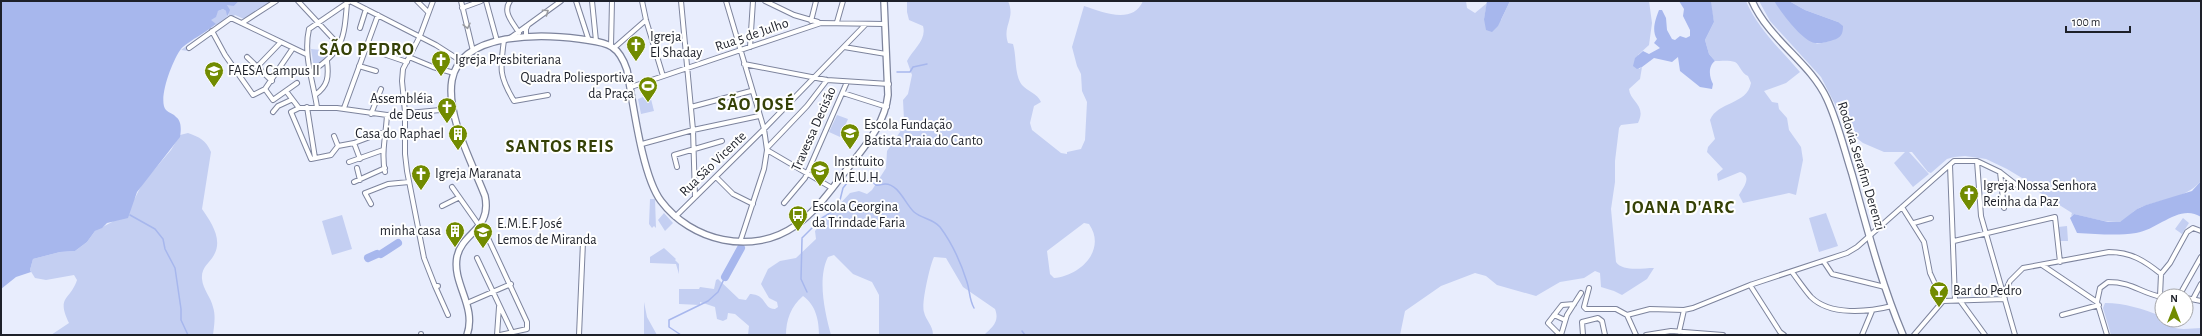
<svg xmlns="http://www.w3.org/2000/svg" width="2202" height="336" font-family="'Alegreya Sans',sans-serif">
  <style>
    .green { fill: #c4cff2; fill-rule: evenodd }
    .water { fill: #a7b7ed }
    .lines { fill: none; stroke-linecap: round; stroke-linejoin: round }
    .stream { stroke: #a7b7ed; stroke-width: 1.5 }
    .river { stroke: #a7b7ed; stroke-width: 8 }
    .minor-casing { stroke: #7d849d; stroke-width: 6 }
    .secondary-casing { stroke: #7d849d; stroke-width: 8 }
    .minor { stroke: #fff; stroke-width: 4 }
    .secondary { stroke: #fff; stroke-width: 5.5 }
    .oneway { stroke: #999b9f }
    .labels { text-anchor: middle; dominant-baseline: central; stroke-width: 4; stroke-linejoin: round; paint-order: stroke }
    .street-label { font-size: 14px; fill: #1d2029; stroke: #fff }
    .poi-label { font-size: 14px; fill: #1d2029; stroke: #fff; text-anchor: start }
    .district-label { font-size: 18px; font-weight: bold; letter-spacing: 1px; fill: #354107; stroke: #fff }
  </style>
  <rect width="100%" height="100%" fill="#e8edfd"/>
  <path class="green" d="M 239,1 L 273,1 L 244,19 L 235,15 L 189,51 L 181,50 L 216,25 L 210,20 L 218,11 L 223,9 L 226,11 L 226,18 L 229,19 L 227,5 L 229,3 L 234,6 Z
    M 907,1 L 1008,1 C 1016,19 1002,25 1008,43 L 1013,44 C 1017,58 1014,74 1022,85 C 1028,92 1037,93 1041,102 L 1034,106 L 1030,123 L 1032,130 L 1061,153 L 1067,154 L 1067,152 L 1081,149 L 1085,140 L 1087,102 L 1082,91 L 1081,74 L 1077,66 L 1072,47 L 1084,6 C 1102,12 1133,25 1143,1 L 1466,1 L 1467,8 L 1475,13 L 1487,3 L 1484,19 L 1501,20 L 1510,1 L 1649,1 L 1652,23 L 1649,45 L 1638,55 L 1639,69 L 1642,67 L 1640,79 L 1629,89 C 1630,102 1647,105 1638,123 L 1621,125 L 1619,128 L 1615,161 L 1615,182 L 1611,209 L 1616,262 C 1623,272 1642,268 1654,268 L 1647,279 L 1622,295 L 1614,291 L 1601,287 L 1600,273 L 1595,271 L 1584,278 L 1560,282 L 1536,296 L 1497,285 L 1486,276 L 1475,273 L 1441,286 L 1405,311 L 1400,335 L 984,335 C 992,327 1000,322 995,309 L 963,287 L 946,258 L 934,257 C 930,265 921,304 924,312 C 926,321 933,325 933,335 L 879,335 L 879,295 L 872,282 L 853,274 L 834,255 L 828,257 C 817,279 825,313 831,335 L 819,335 C 819,321 816,305 803,296 C 791,306 786,320 786,335 L 748,335 L 749,326 L 735,314 L 728,313 L 727,319 L 723,321 L 717,319 L 715,307 L 700,302 L 700,305 L 679,304 L 679,289 L 699,289 L 700,287 L 714,289 L 716,280 L 718,279 L 739,299 L 746,300 L 750,294 C 753,294 758,295 760,297 C 766,301 766,309 775,309 L 778,307 L 777,302 L 769,298 L 761,284 L 768,269 L 780,261 L 796,258 L 816,239 L 815,231 L 850,193 L 859,191 L 867,194 L 872,190 L 886,168 L 887,151 L 900,132 L 904,120 L 903,100 L 908,94 L 912,75 L 907,61 C 913,49 927,40 923,26 L 909,20 L 907,12 ZM 1084,223 L 1089,224 C 1107,250 1080,276 1054,278 L 1050,274 L 1047,251 Z
    M 1710,1 L 1746,1 C 1758,29 1780,49 1800,72 L 1786,83 L 1764,91 L 1772,102 L 1778,103 L 1779,109 L 1787,118 L 1789,130 L 1801,147 L 1803,160 L 1796,195 L 1789,193 L 1743,203 L 1739,195 C 1743,188 1753,176 1740,172 L 1718,181 L 1717,174 L 1723,169 L 1707,152 L 1708,147 L 1715,139 L 1710,120 C 1718,101 1747,105 1751,83 L 1748,76 C 1741,73 1740,65 1735,62 C 1730,60 1720,61 1715,61 L 1709,54 L 1705,40 L 1714,22 Z
    M 1759,1 L 1774,1 L 1799,32 L 1817,44 L 1830,41 L 1838,22 L 1805,10 L 1789,1 L 2201,1 L 2201,181 C 2184,200 2162,198 2139,208 C 2132,211 2127,221 2120,222 C 2105,223 2088,217 2074,214 L 2071,216 L 2072,213 L 2034,189 L 2027,181 L 2007,169 L 1986,159 L 1965,156 L 1954,157 L 1947,159 L 1931,173 L 1928,172 L 1912,152 L 1909,152 L 1929,174 L 1913,187 L 1894,163 L 1905,152 L 1884,152 L 1863,143 L 1849,132 L 1821,77 L 1770,21 Z
    M 326,46 L 333,54 L 314,68 L 311,49 L 321,50 Z
    M 643,97 L 645,100 L 651,99 L 654,111 L 641,114 L 638,99 Z
    M 837,115 L 848,119 L 840,137 L 829,132 Z
    M 188,133 C 199,137 206,140 211,152 L 202,209 C 211,222 223,239 214,255 C 209,264 201,267 202,279 C 203,290 211,297 213,307 C 216,316 214,326 213,335 L 51,335 L 69,323 C 56,296 70,301 77,280 L 74,275 L 46,280 L 35,278 L 30,270 L 33,259 L 60,252 L 75,251 L 87,242 L 95,231 L 112,222 L 135,198 L 142,184 L 171,150 L 180,135 Z
    M 650,199 L 655,199 L 656,228 L 654,226 L 652,228 L 649,224 Z
    M 664,213 L 673,223 L 665,231 L 658,220 Z
    M 1826,213 L 1838,246 L 1819,252 L 1809,218 Z
    M 342,215 L 352,249 L 332,255 L 322,221 Z
    M 2183,218 L 2189,223 L 2182,234 L 2175,229 Z
    M 2067,226 L 2068,241 L 2060,241 L 2058,227 Z
    M 664,248 L 676,259 L 675,260 L 679,264 L 679,274 L 676,264 L 650,263 L 650,257 Z
    M 644,302 L 647,317 L 657,335 L 644,335 Z
    M 2105,303 C 2125,303 2143,309 2161,316 L 2162,320 L 2165,320 C 2172,333 2189,328 2201,328 L 2201,335 L 2111,335 L 2103,308 Z"/>
  <path class="water" d="M 1,1 L 239,1 L 234,6 L 227,5 L 230,10 L 227,17 L 229,19 L 227,21 L 226,11 L 223,9 L 218,11 L 216,17 L 211,20 L 216,24 C 208,31 186,43 181,49 C 173,59 157,100 166,110 C 169,113 174,114 176,117 C 182,121 181,131 180,137 L 137,192 L 128,218 L 107,223 L 102,228 L 95,231 L 87,242 L 75,251 L 60,252 L 33,259 L 30,270 L 31,272 L 16,277 L 1,289 Z
    M 1487,1 L 1510,1 L 1498,26 L 1492,32 L 1486,30 L 1484,19 Z
    M 1679,1 L 1711,2 L 1714,22 L 1705,40 L 1709,54 L 1715,61 C 1708,66 1709,77 1713,84 L 1712,89 L 1700,87 L 1680,71 L 1678,57 L 1672,62 L 1654,58 L 1642,67 L 1637,69 L 1633,66 L 1635,58 L 1643,51 L 1649,54 L 1660,48 L 1654,43 L 1657,39 C 1651,30 1656,18 1659,10 L 1662,10 L 1666,18 L 1667,30 L 1672,39 L 1675,40 L 1680,36 L 1686,38 L 1690,36 L 1690,30 L 1683,16 L 1684,9 Z
    M 1774,1 L 1789,1 L 1805,10 L 1838,22 L 1843,26 C 1843,34 1841,38 1833,40 C 1828,42 1820,44 1815,43 C 1802,41 1781,12 1774,1 Z
    M 2201,181 L 2201,217 C 2180,203 2159,229 2136,233 C 2117,236 2097,234 2077,233 L 2070,218 L 2074,214 L 2108,222 L 2120,222 L 2137,209 L 2146,205 L 2192,191 Z"/>
  <g class="lines">
    <path class="stream" d="M 897,72 L 910,72 L 913,67 L 927,64
      M 868,179 L 876,185 C 879,186 882,184 885,184 C 899,184 905,204 914,212 C 922,219 932,218 940,227 C 952,243 961,263 967,282 C 970,291 969,299 974,308
      M 838,208 L 843,188 L 847,183
      M 130,215 L 155,229 L 163,239 L 165,249 L 175,268 L 181,309 L 181,320 L 188,335
      M 802,238 L 822,218 L 838,208
      M 802,239 L 801,279 L 807,292
      M 1022,331 L 1025,335
      M 681,335 L 669,327 L 669,320 L 708,301 L 718,292 L 724,279"/>
    <path class="river" d="M 381,254 L 398,243
      M 368,258 L 377,254
      M 725,277 L 741,248"/>
    <defs>
      <path id="minor" d="M 298,1 L 339,45
        M 350,1 L 436,45 L 461,61
        M 417,1 L 428,12
        M 433,1 L 420,36 L 403,69 L 402,81 L 405,112 L 405,154 L 407,171 L 424,258 L 435,286 L 438,286
        M 461,1 L 473,51
        M 486,1 L 497,41
        M 510,1 C 502,13 513,22 519,33
        M 576,1 L 589,41
        M 592,1 L 596,41
        M 642,1 L 646,20 L 663,76
        M 681,1 L 693,130 L 695,197
        M 726,1 L 764,129 L 767,150 L 764,169 L 740,242
        M 765,1 L 794,15 L 818,22
        M 462,8 L 481,1
        M 811,21 L 816,1
        M 837,22 L 843,1
        M 242,23 L 276,1
        M 360,28 L 366,9
        M 212,31 L 225,55 L 253,95 L 265,89 L 293,48
        M 526,37 L 526,29 L 528,25
        M 510,38 L 561,1
        M 504,40 C 500,69 499,76 514,101 L 548,95
        M 611,46 L 612,1
        M 750,47 L 753,1
        M 844,47 L 886,54
        M 189,48 L 231,18 L 306,54
        M 366,48 L 407,62
        M 614,48 L 646,20
        M 247,57 L 272,81
        M 409,57 L 433,67 L 454,73
        M 744,64 L 827,80 L 889,84
        M 359,66 L 376,71
        M 257,67 L 281,42
        M 311,72 C 343,51 344,40 347,3
        M 631,87 L 821,23 L 884,24
        M 265,89 L 273,100 L 297,83
        M 286,91 L 299,108
        M 843,93 L 887,107
        M 315,95 C 328,86 329,77 327,61
        M 307,107 L 315,158
        M 317,107 C 313,81 303,55 309,29 L 350,1
        M 691,107 L 751,91
        M 344,108 L 378,15
        M 273,112 L 278,106 L 291,100
        M 371,114 L 381,89
        M 386,131 L 354,143 L 338,146 L 331,155 L 311,159 L 291,112 L 299,108 L 337,108 L 387,115 L 451,109
        M 334,136 L 338,146
        M 354,143 L 360,159
        M 642,144 L 693,130 L 759,116
        M 767,148 L 807,106 L 827,80
        M 767,150 L 832,188
        M 1977,161 L 1981,216 L 2015,335
        M 349,162 L 383,150
        M 1950,165 L 1955,300
        M 677,167 L 674,155 L 722,141
        M 357,168 L 360,180
        M 385,172 C 381,153 386,134 387,115
        M 2000,172 L 2004,208
        M 716,177 L 733,194 L 753,204
        M 354,182 L 385,168
        M 452,187 L 488,238 L 527,322 L 527,329 L 500,335
        M 784,203 L 805,178 L 847,82
        M 371,204 L 365,193 L 388,184 L 409,182
        M 442,206 L 458,198
        M 1902,207 L 1924,242 L 1930,273 L 1943,301
        M 675,217 L 764,129 L 866,24
        M 1914,223 L 1931,218
        M 1954,241 L 2055,217 L 2060,262
        M 477,258 L 512,332
        M 1824,262 L 1832,274 L 1885,287
        M 2042,265 L 2097,302 L 2107,335
        M 1792,272 C 1798,280 1804,289 1811,297 C 1830,316 1868,312 1892,306
        M 1750,285 L 1780,332 L 1784,335
        M 435,286 L 448,315
        M 1589,288 L 1584,307 L 1586,309 L 1616,309 L 1627,315 L 1650,309 L 1684,310 L 1693,308 L 1750,285 L 1847,253 L 1857,247 L 1954,161 L 1977,161 L 2000,172 L 2018,186
        M 2004,294 L 2010,281 L 2023,268 L 2109,252 C 2131,252 2145,261 2161,274
        M 2160,296 L 2161,274 L 2170,263 L 2187,232 L 2193,228 L 2201,231
        M 2179,296 L 2201,257
        M 2186,298 L 2201,301
        M 2193,299 L 2201,284
        M 1961,302 L 1985,335
        M 2097,302 L 2100,288 L 2108,282 C 2133,282 2140,293 2162,297
        M 467,303 L 511,284
        M 1554,315 L 1565,320
        M 1627,315 L 1636,335
        M 2062,315 L 2099,305
        M 1679,332 L 1684,310
        M 421,334 L 421,335
        M 497,335 L 499,307
        M 579,335 L 583,242
        M 1560,335 L 1548,323 L 1562,305 L 1574,304
        M 1561,335 L 1567,315 L 1581,293
        M 1583,335 L 1582,322 L 1598,318 L 1602,321 L 1605,335
        M 1646,335 L 1671,331 L 1723,335
        M 1862,335 L 1872,311
        M 1914,335 L 1943,301 L 2005,299"/>
      <path id="secondary" d="M 1752,1 C 1770,41 1810,62 1827,99 C 1838,123 1844,149 1852,174 C 1867,228 1881,283 1903,335
        M 467,335 C 477,306 452,284 457,257 C 462,232 492,230 485,196 C 472,162 446,116 452,80 C 461,31 543,34 580,39 C 591,41 603,41 612,47 C 620,52 624,61 627,70 C 633,102 642,176 661,201 C 691,241 752,256 795,226 C 817,211 832,188 848,168 C 865,146 885,124 888,95 L 884,1"/>
    </defs>
    <use href="#minor" class="minor-casing"/>
    <use href="#secondary" class="secondary-casing"/>
    <use href="#minor" class="minor"/>
    <use href="#secondary" class="secondary"/>
  </g>
  <defs><path id="oneway-chevron" d="M-2-3.5L2.5 0L-2 3.5" fill="none" stroke-width="1.6" stroke-linecap="round" stroke-linejoin="round"/></defs>
  <g class="oneway">
    <use href="#oneway-chevron" transform="translate(546 12) rotate(-35)"/>
    <use href="#oneway-chevron" transform="translate(467 26) rotate(77)"/>
  </g>
  <defs>
    <symbol id="church-pin" viewBox="-11 -11 22 30"><path d="M0 17L-7.5 6A9.5 9.5 0 1 1 7.5 6Z" fill="#718b00" stroke="#fff"/><path d="M-1.2-6h2.4v3.5h3.3v2.4h-3.3V6h-2.4V-.1h-3.3v-2.4h3.3Z" fill="#fff"/></symbol>
    <symbol id="university-pin" viewBox="-11 -11 22 30"><path d="M0 17L-7.5 6A9.5 9.5 0 1 1 7.5 6Z" fill="#718b00" stroke="#fff"/><path d="M0-5L7-2L0 1L-7-2ZM-4 1L0 2.5L4 1V4Q0 6-4 4Z" fill="#fff"/></symbol>
    <symbol id="stadium-pin" viewBox="-11 -11 22 30"><path d="M0 17L-7.5 6A9.5 9.5 0 1 1 7.5 6Z" fill="#718b00" stroke="#fff"/><path d="M0-5a6.5 5 0 1 0 0 10a6.5 5 0 1 0 0-10ZM-3.5-1.8h7v3.6h-7Z" fill="#fff"/></symbol>
    <symbol id="school-pin" viewBox="-11 -11 22 30"><path d="M0 17L-7.5 6A9.5 9.5 0 1 1 7.5 6Z" fill="#718b00" stroke="#fff"/><path d="M0-5L7-2L0 1L-7-2ZM-4 1L0 2.5L4 1V4Q0 6-4 4Z" fill="#fff"/></symbol>
    <symbol id="building-pin" viewBox="-11 -11 22 30"><path d="M0 17L-7.5 6A9.5 9.5 0 1 1 7.5 6Z" fill="#718b00" stroke="#fff"/><path d="M-4-6H4V6H1V3H-1V6H-4ZM-2.5-4.3h1.7v1.8h-1.7ZM.8-4.3h1.7v1.8H.8ZM-2.5-1h1.7V.8h-1.7ZM.8-1h1.7V.8H.8Z" fill="#fff"/></symbol>
    <symbol id="bus-pin" viewBox="-11 -11 22 30"><path d="M0 17L-7.5 6A9.5 9.5 0 1 1 7.5 6Z" fill="#718b00" stroke="#fff"/><path d="M-5-6H5V4H4V6H2V4H-2V6H-4V4H-5ZM-3.5-4V0h7V-4ZM-3.5 1.2v1.5H-2V1.2ZM2 1.2v1.5H3.5V1.2Z" fill="#fff"/></symbol>
    <symbol id="bar-pin" viewBox="-11 -11 22 30"><path d="M0 17L-7.5 6A9.5 9.5 0 1 1 7.5 6Z" fill="#718b00" stroke="#fff"/><path d="M-6-5H6L.8 .8V4.5H3.5V6h-7V4.5H-.8V.8Z" fill="#fff"/></symbol>
  </defs>
  <g fill-rule="evenodd">
    <use href="#church-pin" x="625" y="34" width="22" height="30"/>
    <use href="#church-pin" x="430" y="49" width="22" height="30"/>
    <use href="#university-pin" x="203" y="60" width="22" height="30"/>
    <use href="#stadium-pin" x="637" y="75" width="22" height="30"/>
    <use href="#church-pin" x="436" y="96" width="22" height="30"/>
    <use href="#school-pin" x="839" y="122" width="22" height="30"/>
    <use href="#building-pin" x="447" y="123" width="22" height="30"/>
    <use href="#university-pin" x="809" y="159" width="22" height="30"/>
    <use href="#church-pin" x="410" y="163" width="22" height="30"/>
    <use href="#church-pin" x="1958" y="183" width="22" height="30"/>
    <use href="#bus-pin" x="787" y="204" width="22" height="30"/>
    <use href="#building-pin" x="444" y="220" width="22" height="30"/>
    <use href="#school-pin" x="472" y="221" width="22" height="30"/>
    <use href="#bar-pin" x="1928" y="280" width="22" height="30"/>
  </g>
  <g class="labels">
    <g class="street-label">
      <text transform="translate(752 35) rotate(-19)">Rua 5 de Julho</text>
      <text transform="translate(814 129) rotate(-66)">Travessa Decisão</text>
      <text transform="translate(713 164) rotate(-44)">Rua São Vicente</text>
      <text transform="translate(1861 166) rotate(73)">Rodovia Serafim Derenzi</text>
    </g>
    <g class="poi-label">
      <text x="650" y="37">Igreja<tspan x="650" dy="16">El Shaday</tspan></text>
      <text x="455" y="60">Igreja Presbiteriana</text>
      <text x="228" y="71">FAESA Campus II</text>
      <text x="634" y="78" text-anchor="end">Quadra Poliesportiva<tspan x="634" dy="16">da Praça</tspan></text>
      <text x="433" y="99" text-anchor="end">Assembléia<tspan x="433" dy="16">de Deus</tspan></text>
      <text x="864" y="125">Escola Fundação<tspan x="864" dy="16">Batista Praia do Canto</tspan></text>
      <text x="444" y="134" text-anchor="end">Casa do Raphael</text>
      <text x="834" y="162">Instituito<tspan x="834" dy="16">M.E.U.H.</tspan></text>
      <text x="435" y="174">Igreja Maranata</text>
      <text x="1983" y="186">Igreja Nossa Senhora<tspan x="1983" dy="16">Reinha da Paz</tspan></text>
      <text x="812" y="207">Escola Georgina<tspan x="812" dy="16">da Trindade Faria</tspan></text>
      <text x="497" y="224">E.M.E.F José<tspan x="497" dy="16">Lemos de Miranda</tspan></text>
      <text x="441" y="231" text-anchor="end">minha casa</text>
      <text x="1953" y="291">Bar do Pedro</text>
    </g>
    <g class="district-label">
      <text x="367" y="50">SÃO PEDRO</text>
      <text x="756" y="105">SÃO JOSÉ</text>
      <text x="560" y="147">SANTOS REIS</text>
      <text x="1680" y="208">JOANA D'ARC</text>
    </g>
  </g>
  <rect width="2202" height="336" fill="none" stroke="#1d2029" stroke-width="4"/>
  <g transform="translate(2174 308)"><circle r="19" fill="#ffffff" stroke="#a5a6a9"/>
  <path d="M0-3L7 15L0 10L-7 15Z" fill="#718b00"/>
  <text y="-6" font-size="11" font-weight="bold" text-anchor="middle" fill="#1d2029">N</text>
  </g>
  <path d="M2066 26v6h64v-6" fill="none" stroke="#1d2029" stroke-width="2"/>
  <text x="2072" y="26" font-size="12" fill="#1d2029" stroke="#ffffff" stroke-width="3" paint-order="stroke">100 m</text>
</svg>
